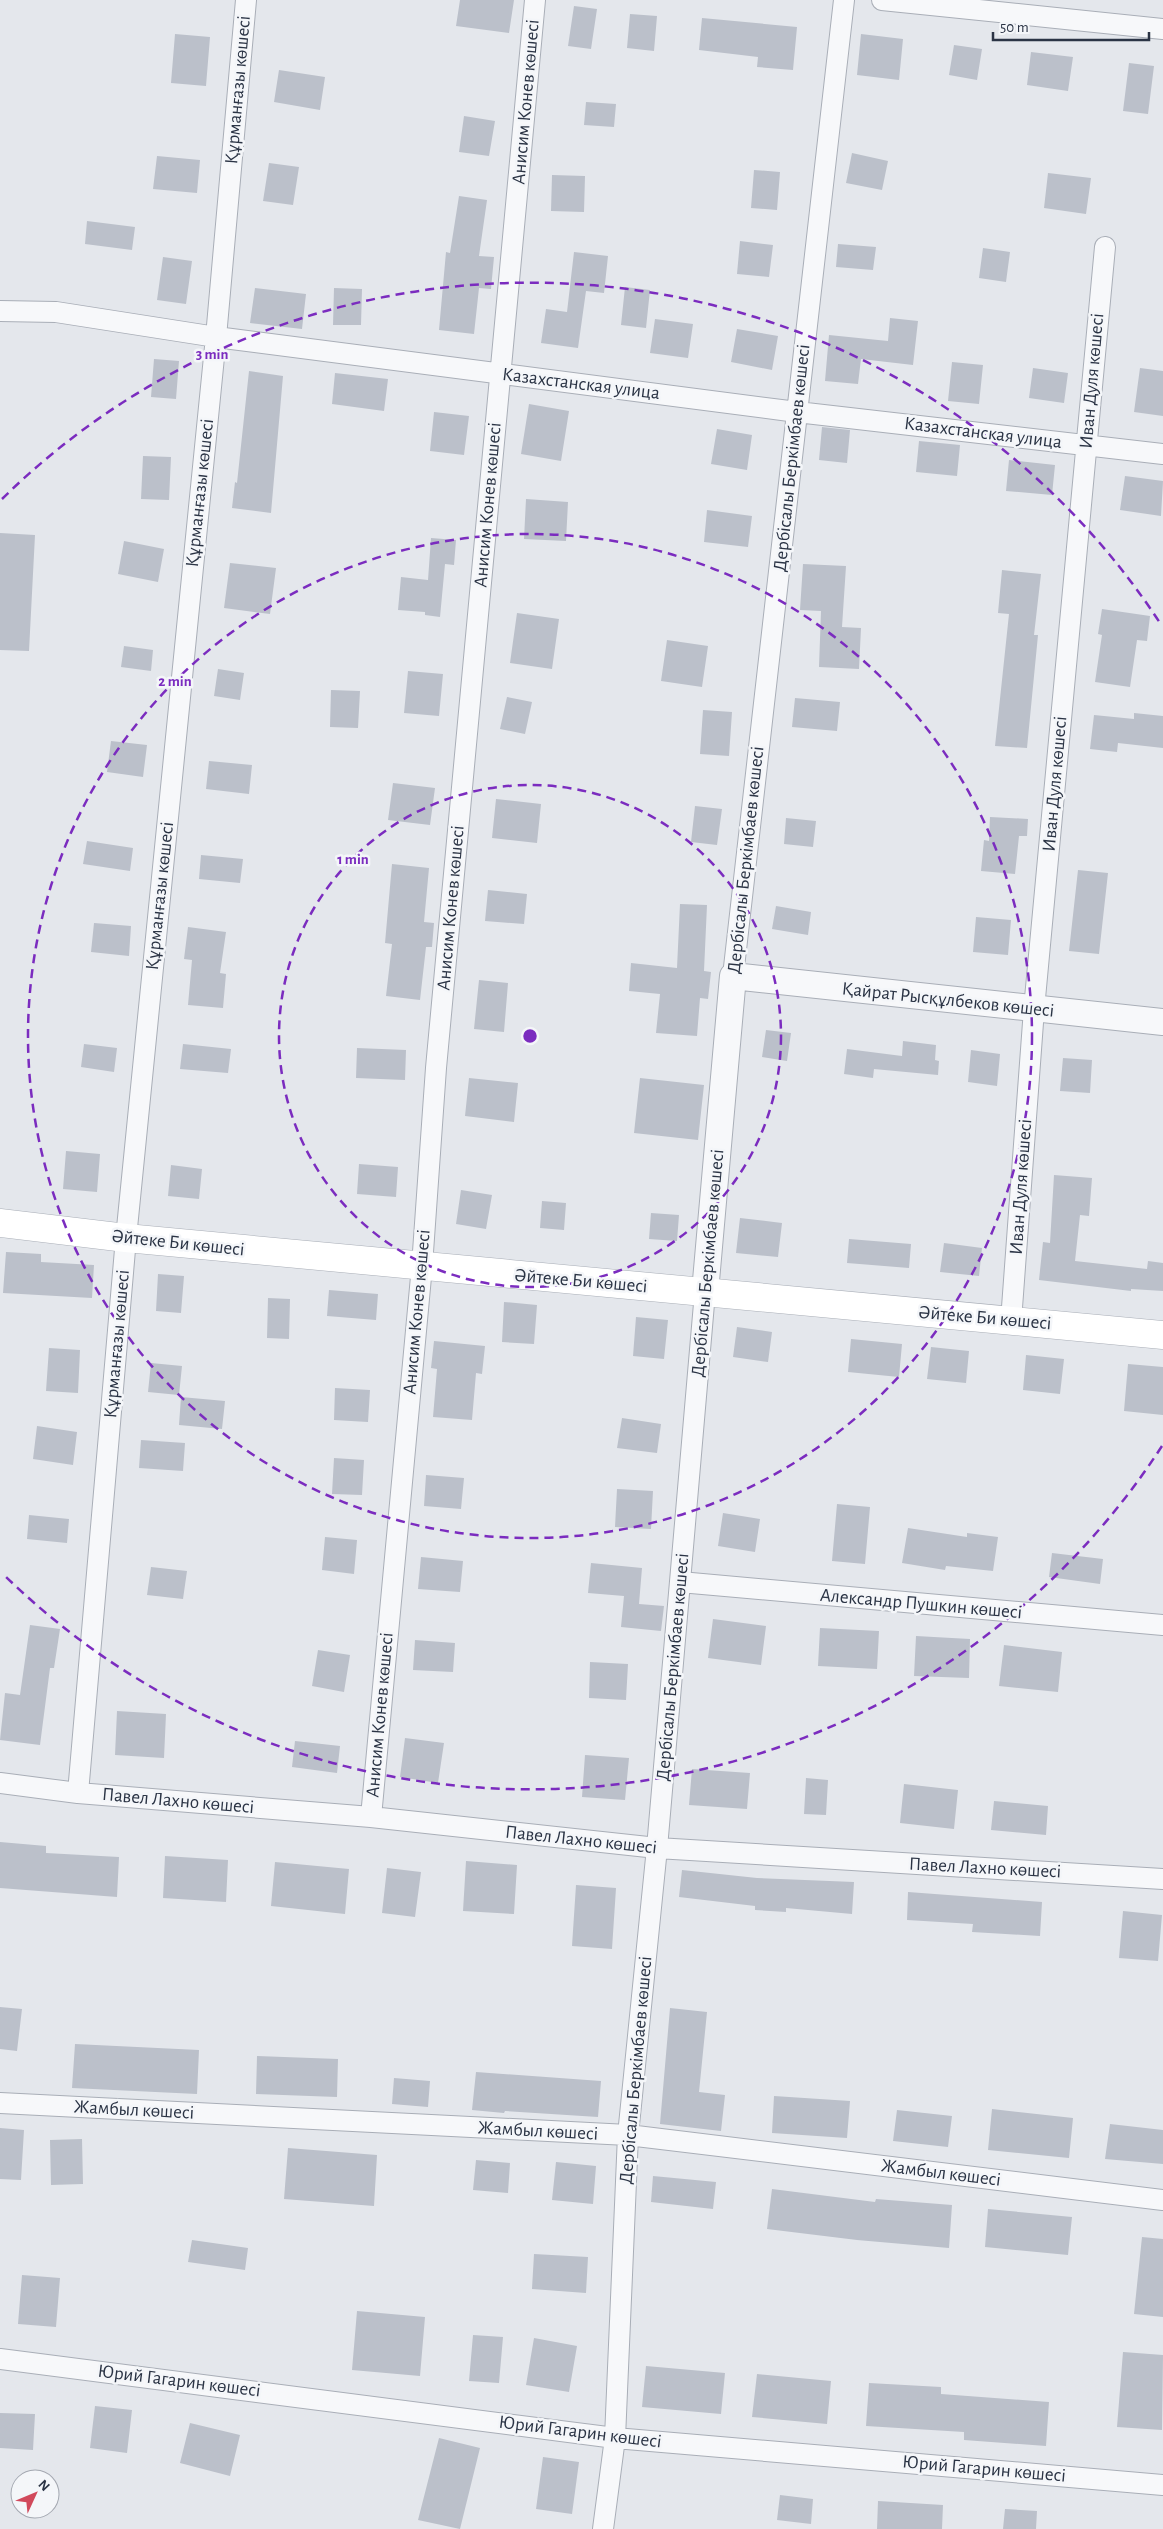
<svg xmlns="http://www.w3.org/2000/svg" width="1163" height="2529" font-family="'Alegreya Sans',sans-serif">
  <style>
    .building { fill: #bbc0ca }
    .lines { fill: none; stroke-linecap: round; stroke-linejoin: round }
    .minor-casing { stroke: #a9aeb7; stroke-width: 22 }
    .tertiary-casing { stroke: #a9aeb7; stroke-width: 28 }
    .secondary-casing { stroke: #a9aeb7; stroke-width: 29 }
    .minor { stroke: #f7f8fa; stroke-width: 20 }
    .tertiary { stroke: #f7f8fa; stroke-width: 26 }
    .secondary { stroke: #fff; stroke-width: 28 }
    .ring { fill: none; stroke: #7b2cbf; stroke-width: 2.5; stroke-dasharray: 9 6 }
    .labels { text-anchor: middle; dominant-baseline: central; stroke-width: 5; stroke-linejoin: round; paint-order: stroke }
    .street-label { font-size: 19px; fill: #2b3445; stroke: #f4f6f9 }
    .centre { fill: #7b2cbf; stroke: #f4f6f9; stroke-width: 2.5 }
    .ring-label { font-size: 15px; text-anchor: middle; font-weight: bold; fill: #7b2cbf; stroke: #f4f6f9; stroke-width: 5; stroke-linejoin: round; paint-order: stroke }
  </style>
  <rect width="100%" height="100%" fill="#e4e7ec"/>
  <path class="building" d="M 460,0 L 514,0 L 509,33 L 456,26 Z
    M 574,6 L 597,9 L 591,49 L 568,46 Z
    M 630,14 L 657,16 L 654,51 L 627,48 Z
    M 702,18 L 797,27 L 793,70 L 757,67 L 758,57 L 699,50 Z
    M 175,34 L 210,37 L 206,86 L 171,83 Z
    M 861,34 L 903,39 L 899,80 L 857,75 Z
    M 954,45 L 982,49 L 977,80 L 949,75 Z
    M 1031,52 L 1073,57 L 1068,91 L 1027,85 Z
    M 1129,63 L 1154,66 L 1148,114 L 1123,111 Z
    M 279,70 L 325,77 L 320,110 L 274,102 Z
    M 586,102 L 616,104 L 614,127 L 584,125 Z
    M 464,116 L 495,121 L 489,156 L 459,152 Z
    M 852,153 L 888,161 L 882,190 L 846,183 Z
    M 157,156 L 200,160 L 197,193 L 153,189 Z
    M 269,163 L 299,167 L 293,205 L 263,201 Z
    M 754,170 L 780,172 L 777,210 L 751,208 Z
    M 1048,173 L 1091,178 L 1086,214 L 1044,208 Z
    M 552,175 L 585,176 L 584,212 L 551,211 Z
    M 459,196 L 487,200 L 479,256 L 494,257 L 491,289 L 479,288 L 474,334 L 439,330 L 446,252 L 450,253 Z
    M 87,221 L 135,227 L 132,250 L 85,244 Z
    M 740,241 L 773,245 L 769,277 L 737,274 Z
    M 838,244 L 876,247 L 873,270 L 836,267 Z
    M 983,248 L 1010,252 L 1006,282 L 979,278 Z
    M 574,252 L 608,256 L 604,293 L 586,291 L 578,348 L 541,343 L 546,309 L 567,312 Z
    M 163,257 L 192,261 L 186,304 L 157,300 Z
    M 625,287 L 650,290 L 646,328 L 621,325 Z
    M 255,288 L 306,294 L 302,329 L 250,323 Z
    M 334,288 L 362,289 L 361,325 L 333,325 Z
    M 890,318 L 918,321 L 913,365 L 861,359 L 858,384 L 825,381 L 829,335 L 888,341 Z
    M 655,319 L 693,324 L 688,358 L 650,353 Z
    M 737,329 L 778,336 L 772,370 L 731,362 Z
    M 154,359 L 179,361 L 176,399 L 151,397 Z
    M 952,362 L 983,365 L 979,404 L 948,401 Z
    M 1033,368 L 1068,373 L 1064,403 L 1029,398 Z
    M 1140,368 L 1163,371 L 1163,416 L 1134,412 Z
    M 249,371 L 283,376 L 271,513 L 232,508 L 235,482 L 237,483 Z
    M 335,373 L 388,379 L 384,411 L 332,404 Z
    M 529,404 L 569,411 L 561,461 L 521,454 Z
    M 434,412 L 469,416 L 464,455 L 430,451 Z
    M 822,427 L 850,430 L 847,463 L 819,460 Z
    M 717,429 L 752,435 L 747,470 L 711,464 Z
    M 919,441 L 960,445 L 957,476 L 916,472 Z
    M 143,456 L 171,457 L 169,500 L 141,499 Z
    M 1009,460 L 1055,465 L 1052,495 L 1006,491 Z
    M 1125,476 L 1163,481 L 1161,516 L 1120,510 Z
    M 526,499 L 568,502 L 566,541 L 524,539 Z
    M 707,510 L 752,516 L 748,547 L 704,542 Z
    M 0,533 L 35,535 L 29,651 L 0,650 Z
    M 431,538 L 456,540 L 454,565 L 445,564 L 440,617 L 425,615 L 425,612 L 398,610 L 401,577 L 428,580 Z
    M 124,541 L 164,549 L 158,582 L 118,574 Z
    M 230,563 L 276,568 L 270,614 L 224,608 Z
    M 803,564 L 846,566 L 842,627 L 861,628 L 859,669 L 819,667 L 821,611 L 800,610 Z
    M 1002,570 L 1041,574 L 1034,635 L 1038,635 L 1027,748 L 995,746 L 1009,614 L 998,613 Z
    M 1102,609 L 1150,616 L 1147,641 L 1137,640 L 1130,687 L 1095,682 L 1102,635 L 1098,634 Z
    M 517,613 L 559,619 L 552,669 L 510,663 Z
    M 667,640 L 708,646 L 702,687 L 661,681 Z
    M 124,646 L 153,650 L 151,671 L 121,667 Z
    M 218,669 L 244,673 L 240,700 L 214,696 Z
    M 408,671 L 443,674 L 439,716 L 404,713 Z
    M 331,690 L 360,691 L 358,728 L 330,727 Z
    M 507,697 L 532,702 L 525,734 L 500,729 Z
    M 795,698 L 840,702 L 837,731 L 792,727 Z
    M 703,710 L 732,712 L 729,756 L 700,754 Z
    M 1134,713 L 1163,716 L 1163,748 L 1118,743 L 1117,752 L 1090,749 L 1094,715 L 1134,719 Z
    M 111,741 L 147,745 L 143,777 L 107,772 Z
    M 209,761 L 252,765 L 249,794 L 206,789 Z
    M 393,783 L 435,788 L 430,825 L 388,820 Z
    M 496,799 L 541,804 L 537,843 L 492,838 Z
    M 695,806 L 722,809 L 717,845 L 691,842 Z
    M 990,817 L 1028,819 L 1027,836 L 1019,836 L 1015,874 L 981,871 L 984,840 L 989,841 Z
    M 786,818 L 816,821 L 813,847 L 784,844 Z
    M 87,841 L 133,848 L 130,871 L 83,864 Z
    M 201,855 L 243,859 L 240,883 L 199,879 Z
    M 392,864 L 429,868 L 424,922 L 434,923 L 432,947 L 426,947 L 420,1000 L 386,996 L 392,944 L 385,943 Z
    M 1078,870 L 1108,873 L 1099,954 L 1069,951 Z
    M 488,890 L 527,894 L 524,924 L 485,921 Z
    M 680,904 L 707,905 L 704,971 L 711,972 L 708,999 L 700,998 L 697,1036 L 656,1033 L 660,994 L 629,991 L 631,963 L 677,968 Z
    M 776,906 L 811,912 L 808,935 L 772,929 Z
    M 976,917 L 1011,920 L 1008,955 L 973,952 Z
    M 94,923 L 131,926 L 129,956 L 91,952 Z
    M 188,927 L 226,932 L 220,973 L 226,974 L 223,1008 L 188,1005 L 192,960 L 184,959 Z
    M 479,980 L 508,983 L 504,1032 L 474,1029 Z
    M 766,1030 L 791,1033 L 787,1061 L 762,1057 Z
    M 903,1041 L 936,1045 L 935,1060 L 939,1061 L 938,1075 L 874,1069 L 873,1078 L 844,1074 L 847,1049 L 902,1056 Z
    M 84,1044 L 117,1048 L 114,1072 L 81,1067 Z
    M 183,1044 L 231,1049 L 228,1073 L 180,1069 Z
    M 357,1048 L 406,1050 L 405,1080 L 356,1078 Z
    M 971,1050 L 1000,1054 L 997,1086 L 968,1082 Z
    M 1063,1058 L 1092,1060 L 1090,1093 L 1060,1091 Z
    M 469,1078 L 518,1083 L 514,1122 L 465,1116 Z
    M 640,1078 L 704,1085 L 698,1140 L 634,1133 Z
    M 66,1151 L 100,1154 L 97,1192 L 63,1189 Z
    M 359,1164 L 398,1167 L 396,1197 L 357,1194 Z
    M 171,1165 L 202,1169 L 199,1199 L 168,1196 Z
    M 1054,1175 L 1092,1178 L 1089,1216 L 1080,1215 L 1075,1261 L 1147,1269 L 1148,1261 L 1163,1263 L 1163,1291 L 1131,1289 L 1131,1291 L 1039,1280 L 1043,1242 L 1050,1243 Z
    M 461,1190 L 492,1195 L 486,1229 L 456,1224 Z
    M 542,1201 L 566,1203 L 564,1230 L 540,1228 Z
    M 651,1213 L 679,1215 L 677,1241 L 649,1239 Z
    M 740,1218 L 782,1223 L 778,1257 L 736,1253 Z
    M 849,1239 L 911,1244 L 909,1268 L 847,1263 Z
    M 944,1243 L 982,1248 L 979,1276 L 940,1272 Z
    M 6,1252 L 41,1254 L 41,1262 L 94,1265 L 92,1298 L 3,1293 Z
    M 158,1274 L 184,1276 L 181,1313 L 156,1311 Z
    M 329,1290 L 378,1294 L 376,1320 L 327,1316 Z
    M 268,1298 L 290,1299 L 289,1339 L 267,1338 Z
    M 504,1302 L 537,1305 L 534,1344 L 502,1342 Z
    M 636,1317 L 668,1320 L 664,1359 L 633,1356 Z
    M 737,1327 L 772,1332 L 768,1362 L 733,1357 Z
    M 851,1339 L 902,1344 L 899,1377 L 848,1372 Z
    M 434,1341 L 485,1346 L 482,1374 L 476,1373 L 472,1420 L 433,1417 L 437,1369 L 431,1368 Z
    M 931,1347 L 969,1351 L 966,1383 L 927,1379 Z
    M 49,1348 L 80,1350 L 78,1393 L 46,1391 Z
    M 1026,1355 L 1064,1359 L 1060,1394 L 1023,1390 Z
    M 151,1363 L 182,1366 L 179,1395 L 148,1392 Z
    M 1128,1364 L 1163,1367 L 1163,1415 L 1124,1411 Z
    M 335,1388 L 370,1390 L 368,1422 L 334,1420 Z
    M 181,1397 L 225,1401 L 222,1429 L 179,1425 Z
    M 622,1418 L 661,1424 L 657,1453 L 617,1448 Z
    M 37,1426 L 77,1432 L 73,1465 L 33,1459 Z
    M 141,1440 L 185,1443 L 183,1471 L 139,1468 Z
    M 334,1458 L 364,1460 L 362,1495 L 332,1494 Z
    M 426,1475 L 464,1478 L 461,1509 L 424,1506 Z
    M 617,1489 L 653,1491 L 651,1529 L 615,1527 Z
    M 837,1504 L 870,1507 L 865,1564 L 832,1561 Z
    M 723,1513 L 760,1519 L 755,1552 L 718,1546 Z
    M 29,1515 L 69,1519 L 67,1543 L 27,1539 Z
    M 908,1528 L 967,1537 L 967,1533 L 998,1537 L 993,1571 L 946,1566 L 945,1570 L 902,1563 Z
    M 325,1537 L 357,1540 L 354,1574 L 322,1570 Z
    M 1052,1553 L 1103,1559 L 1100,1584 L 1049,1577 Z
    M 421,1557 L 463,1561 L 460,1592 L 418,1589 Z
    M 591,1563 L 642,1568 L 639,1604 L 664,1606 L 661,1631 L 621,1627 L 624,1596 L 588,1593 Z
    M 151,1567 L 187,1571 L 183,1599 L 147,1595 Z
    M 713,1619 L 766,1626 L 761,1665 L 708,1658 Z
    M 30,1625 L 60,1629 L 54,1668 L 50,1668 L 40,1745 L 0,1740 L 5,1693 L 20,1695 Z
    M 820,1628 L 879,1631 L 877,1669 L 818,1666 Z
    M 916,1636 L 970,1639 L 969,1678 L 914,1676 Z
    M 415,1640 L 455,1643 L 453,1672 L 413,1670 Z
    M 1004,1645 L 1062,1652 L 1058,1692 L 999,1686 Z
    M 318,1650 L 350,1655 L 344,1692 L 312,1686 Z
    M 590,1662 L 628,1664 L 626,1700 L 589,1698 Z
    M 117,1711 L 166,1714 L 164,1758 L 115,1755 Z
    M 405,1738 L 444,1743 L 438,1783 L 400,1777 Z
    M 295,1741 L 340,1746 L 337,1773 L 292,1767 Z
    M 585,1755 L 629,1758 L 625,1800 L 582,1797 Z
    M 692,1769 L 750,1773 L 747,1809 L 689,1805 Z
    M 806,1778 L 828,1780 L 826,1815 L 804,1814 Z
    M 904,1784 L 958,1790 L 954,1829 L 900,1823 Z
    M 994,1801 L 1048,1806 L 1046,1835 L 991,1830 Z
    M 0,1842 L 46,1846 L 46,1853 L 119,1857 L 117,1897 L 0,1888 Z
    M 165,1856 L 228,1860 L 226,1902 L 163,1898 Z
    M 466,1861 L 517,1865 L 514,1914 L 463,1911 Z
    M 275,1862 L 349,1869 L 345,1914 L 271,1906 Z
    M 387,1868 L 421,1872 L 415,1917 L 382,1913 Z
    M 682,1870 L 757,1878 L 854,1882 L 852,1914 L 786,1908 L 786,1912 L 755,1910 L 755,1906 L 679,1897 Z
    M 576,1885 L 616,1888 L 612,1949 L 572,1946 Z
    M 908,1892 L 1042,1902 L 1040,1936 L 972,1932 L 973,1924 L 907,1920 Z
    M 1123,1911 L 1162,1915 L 1158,1961 L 1119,1958 Z
    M 0,2007 L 22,2009 L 17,2051 L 0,2049 Z
    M 670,2008 L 707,2012 L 699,2092 L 725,2095 L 721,2131 L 660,2124 Z
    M 75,2044 L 199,2050 L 197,2094 L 72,2088 Z
    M 257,2056 L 338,2059 L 337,2097 L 256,2094 Z
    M 476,2072 L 601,2081 L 598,2117 L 505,2111 L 504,2113 L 472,2110 Z
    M 394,2078 L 430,2081 L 428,2107 L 392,2104 Z
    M 774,2096 L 850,2101 L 847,2138 L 772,2133 Z
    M 992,2109 L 1073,2118 L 1069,2158 L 988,2150 Z
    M 897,2110 L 952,2116 L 948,2147 L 893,2141 Z
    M 1110,2124 L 1163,2130 L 1163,2164 L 1105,2159 Z
    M 0,2128 L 24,2130 L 21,2180 L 0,2179 Z
    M 82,2139 L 83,2184 L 51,2185 L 50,2140 Z
    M 288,2148 L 377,2155 L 374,2206 L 284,2199 Z
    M 476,2160 L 510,2163 L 508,2193 L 473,2190 Z
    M 556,2162 L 596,2166 L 593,2204 L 552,2200 Z
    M 653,2176 L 716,2182 L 713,2209 L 651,2202 Z
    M 772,2189 L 875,2202 L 876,2199 L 952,2205 L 949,2248 L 857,2240 L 767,2229 Z
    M 988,2209 L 1072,2217 L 1068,2255 L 985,2247 Z
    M 1142,2237 L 1163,2239 L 1163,2317 L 1134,2314 Z
    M 192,2240 L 248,2248 L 245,2270 L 188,2262 Z
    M 534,2254 L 588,2257 L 586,2293 L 532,2289 Z
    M 22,2275 L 60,2278 L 56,2327 L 18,2324 Z
    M 357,2311 L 425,2317 L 420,2376 L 352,2370 Z
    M 473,2335 L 503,2337 L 499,2383 L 469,2381 Z
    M 534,2338 L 577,2346 L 569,2392 L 526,2385 Z
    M 1123,2352 L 1163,2355 L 1162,2430 L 1117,2427 Z
    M 646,2366 L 725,2373 L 721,2414 L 642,2407 Z
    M 757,2374 L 831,2381 L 827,2424 L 752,2417 Z
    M 869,2383 L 941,2387 L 941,2394 L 1049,2402 L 1046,2446 L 964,2440 L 964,2432 L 866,2426 Z
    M 95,2406 L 132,2410 L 127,2453 L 90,2448 Z
    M 0,2413 L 35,2414 L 33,2450 L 0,2448 Z
    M 190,2423 L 240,2435 L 230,2476 L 180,2463 Z
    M 439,2438 L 480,2448 L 460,2529 L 418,2520 Z
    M 543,2457 L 579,2462 L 572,2514 L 536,2509 Z
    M 780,2495 L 813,2499 L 811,2524 L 777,2520 Z
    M 878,2501 L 943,2505 L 942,2529 L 877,2529 Z
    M 1005,2509 L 1037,2511 L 1036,2529 L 1003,2529 Z"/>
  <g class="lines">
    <defs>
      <path id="minor" d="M 882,0 L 1163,29
        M 0,311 L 56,312 L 216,337 L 797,412 L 1163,454
        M 733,976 L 844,0
        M 1011,1321 L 1034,1009 L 1105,247
        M 680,1582 L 1163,1625
        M 0,1783 L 78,1793 L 371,1817 L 657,1848 L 1163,1879
        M 78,1793 L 126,1238 L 216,337 L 246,0
        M 371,1817 L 422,1266 L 436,1068 L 535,0
        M 0,2103 L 628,2135 L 1163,2200
        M 0,2359 L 615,2438 L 1163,2485
        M 603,2529 L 615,2438 L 628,2135 L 657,1848 L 705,1292"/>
      <path id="tertiary" d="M 705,1292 L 733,976 L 1163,1022"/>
      <path id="secondary" d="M 0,1223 L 126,1238 L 1163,1335"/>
    </defs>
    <use href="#minor" class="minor-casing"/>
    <use href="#tertiary" class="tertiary-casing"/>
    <use href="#secondary" class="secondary-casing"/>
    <use href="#minor" class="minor"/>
    <use href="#tertiary" class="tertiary"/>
    <use href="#secondary" class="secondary"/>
  </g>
  <g class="ring">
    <circle cx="530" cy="1036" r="251"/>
    <circle cx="530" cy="1036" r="502"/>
    <path d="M1162 1446A753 753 0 0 1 2 1573M2 499A753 753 0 0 1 1162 626"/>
  </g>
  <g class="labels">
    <g class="street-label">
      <text transform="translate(238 90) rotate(-85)">Құрманғазы көшесі</text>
      <text transform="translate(526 102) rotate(-85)">Анисим Конев көшесі</text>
      <text transform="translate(1092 381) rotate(-85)">Иван Дуля көшесі</text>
      <text transform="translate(581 384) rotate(7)">Казахстанская улица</text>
      <text transform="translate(983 433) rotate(7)">Казахстанская улица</text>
      <text transform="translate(792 458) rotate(-84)">Дербісалы Беркімбаев көшесі</text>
      <text transform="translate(200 493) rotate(-84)">Құрманғазы көшесі</text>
      <text transform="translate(488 505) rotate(-85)">Анисим Конев көшесі</text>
      <text transform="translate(1055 784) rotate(-85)">Иван Дуля көшесі</text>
      <text transform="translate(746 860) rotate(-84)">Дербісалы Беркімбаев көшесі</text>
      <text transform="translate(160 896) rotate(-84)">Құрманғазы көшесі</text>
      <text transform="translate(451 908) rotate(-85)">Анисим Конев көшесі</text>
      <text transform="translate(948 1000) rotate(6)">Қайрат Рысқұлбеков көшесі</text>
      <text transform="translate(1021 1187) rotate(-86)">Иван Дуля көшесі</text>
      <text transform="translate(178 1243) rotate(6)">Әйтеке Би көшесі</text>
      <text transform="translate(708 1263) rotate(-85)">Дербісалы Беркімбаев көшесі</text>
      <text transform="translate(581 1281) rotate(5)">Әйтеке Би көшесі</text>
      <text transform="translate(417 1312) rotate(-85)">Анисим Конев көшесі</text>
      <text transform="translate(985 1318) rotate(5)">Әйтеке Би көшесі</text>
      <text transform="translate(117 1344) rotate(-85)">Құрманғазы көшесі</text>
      <text transform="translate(921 1604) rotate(5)">Александр Пушкин көшесі</text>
      <text transform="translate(673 1667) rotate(-85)">Дербісалы Беркімбаев көшесі</text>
      <text transform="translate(380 1715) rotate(-85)">Анисим Конев көшесі</text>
      <text transform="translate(178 1801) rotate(5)">Павел Лахно көшесі</text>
      <text transform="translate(581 1840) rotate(6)">Павел Лахно көшесі</text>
      <text transform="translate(985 1868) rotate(3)">Павел Лахно көшесі</text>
      <text transform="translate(636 2070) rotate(-85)">Дербісалы Беркімбаев көшесі</text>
      <text transform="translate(134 2110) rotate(3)">Жамбыл көшесі</text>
      <text transform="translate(538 2131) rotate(3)">Жамбыл көшесі</text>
      <text transform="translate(941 2173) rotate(7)">Жамбыл көшесі</text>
      <text transform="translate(179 2381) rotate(7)">Юрий Гагарин көшесі</text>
      <text transform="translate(580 2432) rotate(7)">Юрий Гагарин көшесі</text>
      <text transform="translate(984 2469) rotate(5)">Юрий Гагарин көшесі</text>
    </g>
  </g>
  <circle cx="530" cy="1036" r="8" class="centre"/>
  <g class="ring-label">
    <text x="212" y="359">3 min</text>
    <text x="175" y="686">2 min</text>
    <text x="353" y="864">1 min</text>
  </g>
  <g transform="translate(35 2494) rotate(46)"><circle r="24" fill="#f4f6f9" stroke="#a4a8b1"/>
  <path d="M0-4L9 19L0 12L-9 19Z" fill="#d1495b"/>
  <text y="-8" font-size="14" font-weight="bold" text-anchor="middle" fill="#2b3445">N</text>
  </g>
  <path d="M993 32v8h156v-8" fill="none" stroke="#2b3445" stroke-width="2.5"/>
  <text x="1000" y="32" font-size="15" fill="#2b3445" stroke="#f4f6f9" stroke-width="4" paint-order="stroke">50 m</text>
</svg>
